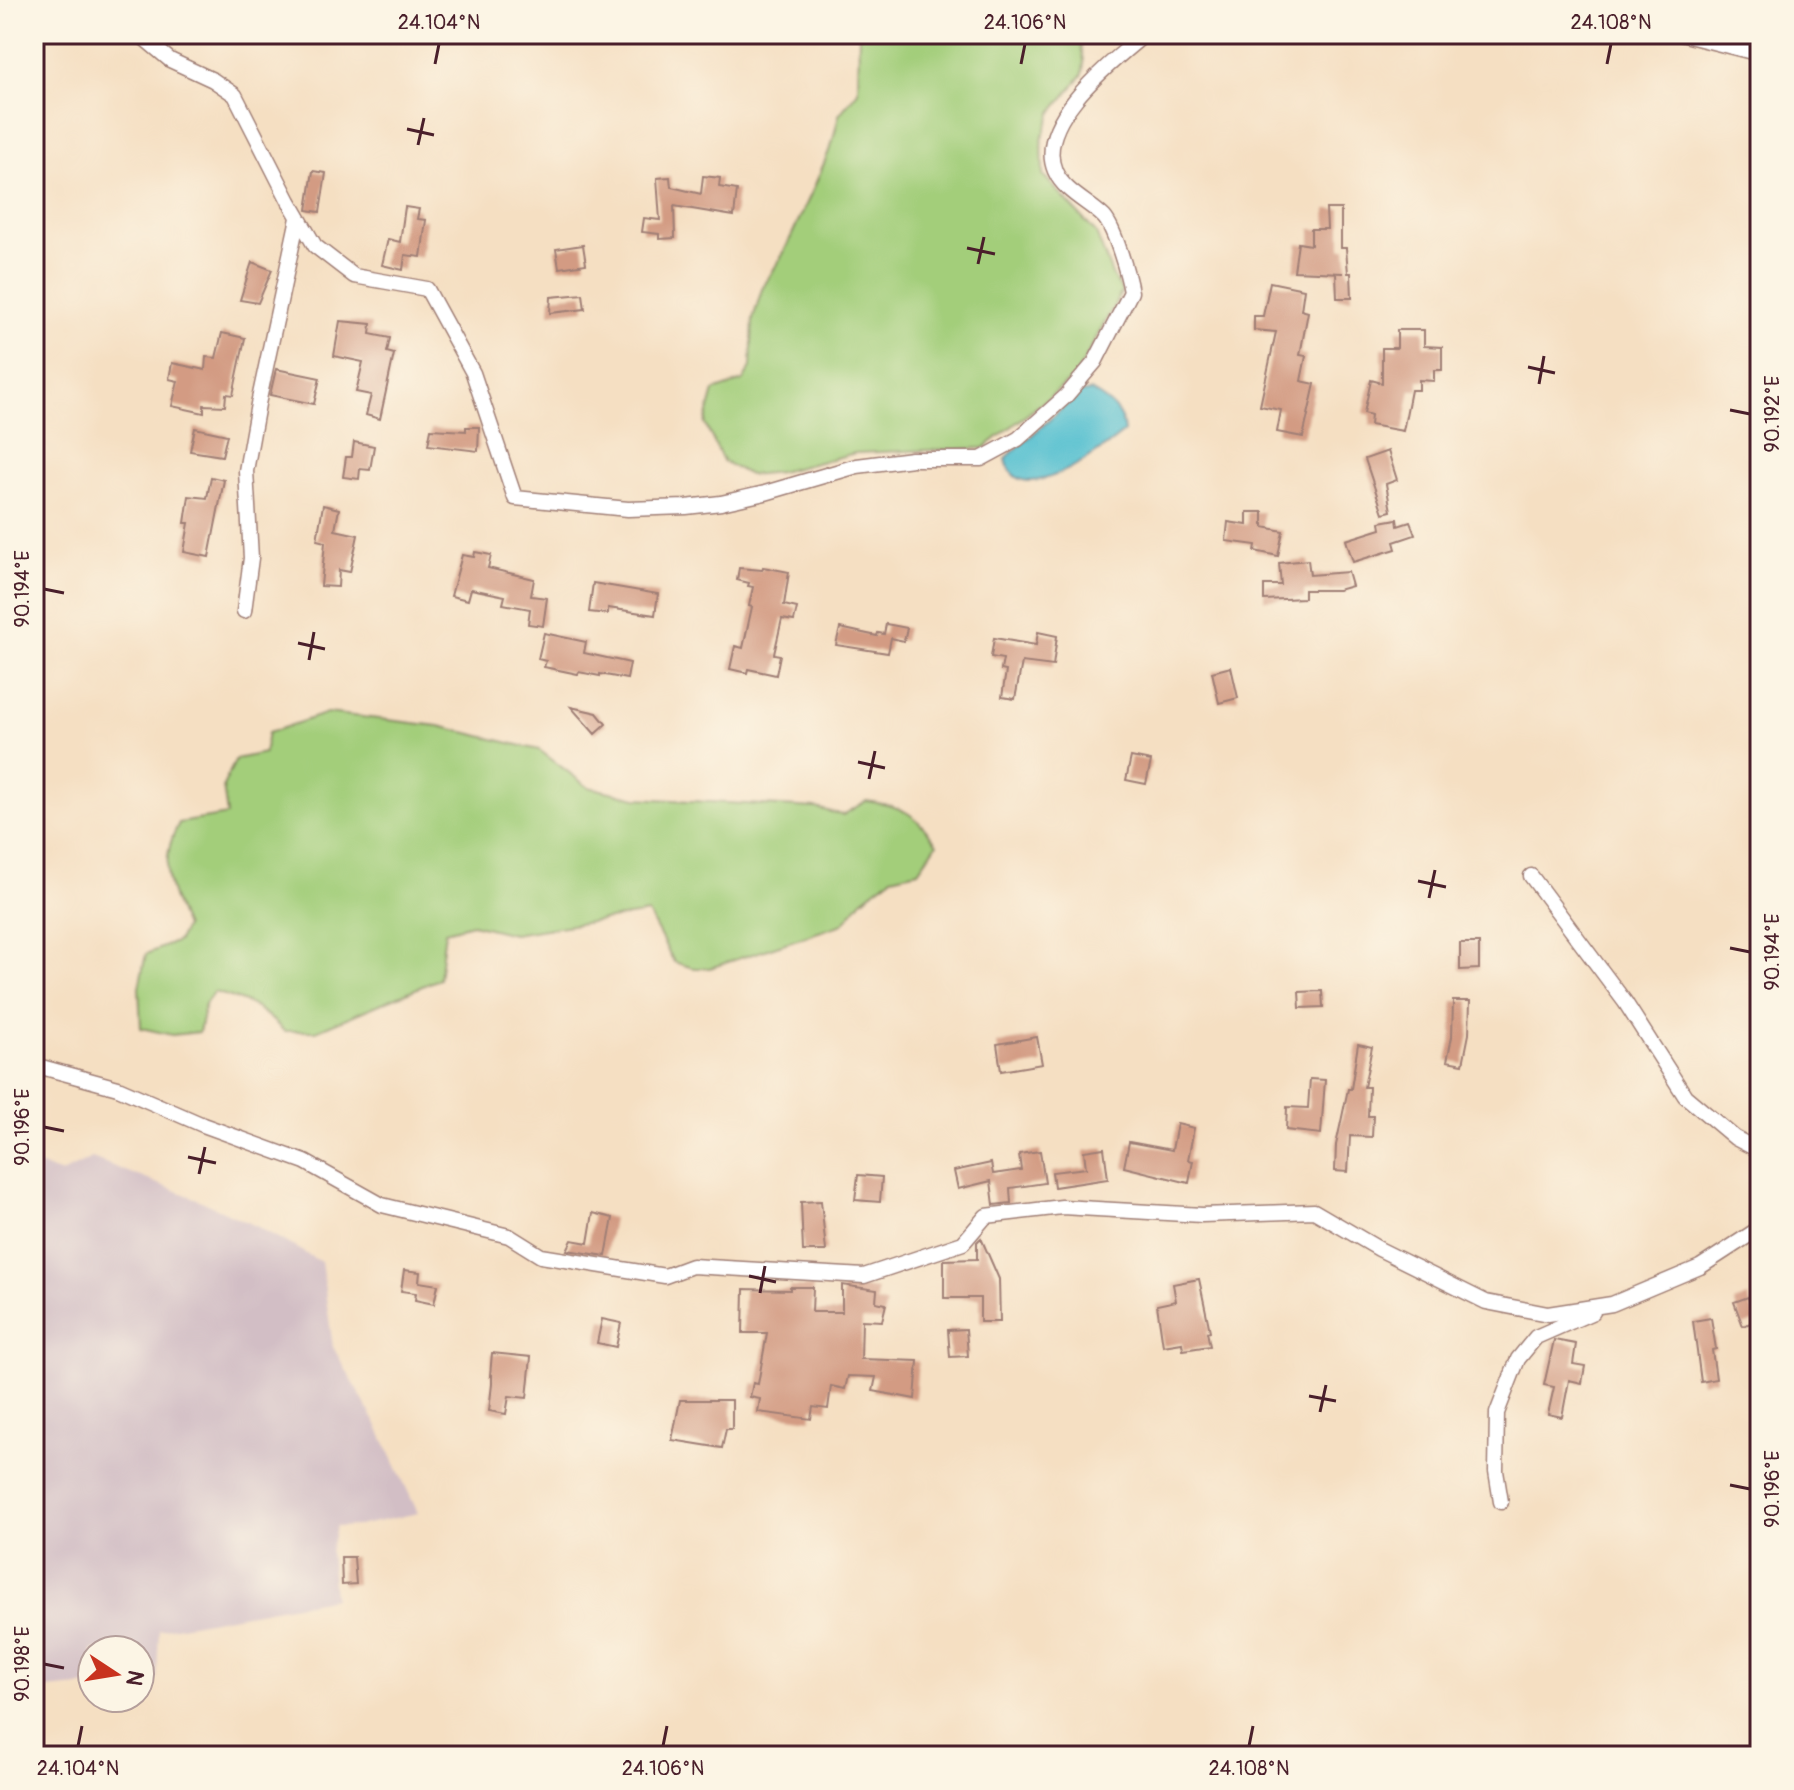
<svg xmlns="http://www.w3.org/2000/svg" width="1794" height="1790" font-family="Pangolin,sans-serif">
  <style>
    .industrial { fill: #d2bec5 }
    .green { fill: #a3ce7a; stroke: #767652; stroke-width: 2 }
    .water { fill: #55c0d0; stroke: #50707e; stroke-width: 2 }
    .building { fill: #d39b83 }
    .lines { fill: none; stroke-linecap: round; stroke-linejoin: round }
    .street-casing { stroke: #a07f76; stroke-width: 17 }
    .street { stroke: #fff; stroke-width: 14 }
    .ticks { fill: none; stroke: #4a1f2b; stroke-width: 3 }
    .neatline { fill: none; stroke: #4a1f2b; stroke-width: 3 }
    .ticks-label { font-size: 20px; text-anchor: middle; fill: #4a1f2b }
  </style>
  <rect width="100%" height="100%" fill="#fcf5e5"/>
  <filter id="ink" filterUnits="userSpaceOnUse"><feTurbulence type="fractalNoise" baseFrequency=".0125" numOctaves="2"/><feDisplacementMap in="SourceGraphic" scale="16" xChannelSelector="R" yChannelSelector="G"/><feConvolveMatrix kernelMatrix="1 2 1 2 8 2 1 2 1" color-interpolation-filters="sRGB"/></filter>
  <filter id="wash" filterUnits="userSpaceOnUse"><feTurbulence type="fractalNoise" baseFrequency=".006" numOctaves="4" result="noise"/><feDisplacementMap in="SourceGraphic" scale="32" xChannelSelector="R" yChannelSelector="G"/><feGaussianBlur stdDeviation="1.8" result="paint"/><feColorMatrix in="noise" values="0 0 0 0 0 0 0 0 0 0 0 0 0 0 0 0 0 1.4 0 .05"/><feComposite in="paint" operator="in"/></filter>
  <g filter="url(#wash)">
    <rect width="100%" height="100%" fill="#f5dfc2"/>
    <path class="industrial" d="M 92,1158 L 197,1199 L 260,1228 L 321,1262 L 333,1347 L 378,1427 L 418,1513 L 358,1526 L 336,1527 L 330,1552 L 334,1598 L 159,1630 L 157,1678 L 140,1680 L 140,1650 L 92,1650 L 92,1685 L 34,1690 L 34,1164 L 62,1173 Z"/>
    <path class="green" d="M 859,34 L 1078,34 L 1084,60 L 1083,74 L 1052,112 L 1042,139 L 1043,175 L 1096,233 L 1113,277 L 1122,291 L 1075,377 L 984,448 L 855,453 L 780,472 L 749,475 L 723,461 L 705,424 L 714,391 L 743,381 L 751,367 L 753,319 L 762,289 L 783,254 L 812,192 L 832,144 L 839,115 L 858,91 Z
      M 327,713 L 439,726 L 539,750 L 588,787 L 637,798 L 816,808 L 843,815 L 866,801 C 903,806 915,813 937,844 L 918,871 L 892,877 L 862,900 L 843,924 L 710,968 L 693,968 L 674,962 L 648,913 L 513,934 L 472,924 L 445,931 L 439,979 L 316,1031 L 284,1031 C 259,1006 247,1001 214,992 L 205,1004 L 199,1032 L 172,1035 L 141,1028 L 139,987 L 146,954 L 178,941 L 185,927 C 168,889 158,862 179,823 L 227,815 L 223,786 L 236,759 L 264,753 L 268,733 Z"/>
    <path class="water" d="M 1091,391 C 1108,401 1123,411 1124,432 C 1102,450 1015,515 1006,458 L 1080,393 Z"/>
    <g id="blocks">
      <path class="building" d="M 313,171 L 326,173 L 320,212 L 307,210 Z
        M 703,176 L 720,178 L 719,187 L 737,190 L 734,216 L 674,206 L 675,238 L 659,239 L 659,234 L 642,232 L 644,218 L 660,220 L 657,178 L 670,177 L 671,187 L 701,194 Z
        M 405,207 L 419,209 L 417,219 L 426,220 L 421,257 L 405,255 L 403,270 L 382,265 L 388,239 L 400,242 Z
        M 1326,209 L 1341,209 L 1341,248 L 1346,248 L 1348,273 L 1351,273 L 1352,298 L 1337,298 L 1336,273 L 1343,273 L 1294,271 L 1298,243 L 1311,245 L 1311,229 L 1327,229 Z
        M 583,245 L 586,264 L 559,268 L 556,249 Z
        M 252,262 L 272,270 L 258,303 L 240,300 Z
        M 1270,282 L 1304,289 L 1301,310 L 1308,312 L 1300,355 L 1306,356 L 1301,381 L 1315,384 L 1303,437 L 1277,432 L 1281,410 L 1260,406 L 1276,332 L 1254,330 L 1254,316 L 1263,316 Z
        M 583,294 L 585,309 L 550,313 L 551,297 Z
        M 340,321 L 371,324 L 370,334 L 390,338 L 387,352 L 394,354 L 380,419 L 366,415 L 371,395 L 356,392 L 363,362 L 334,356 Z
        M 1397,330 L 1424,330 L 1424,346 L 1442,347 L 1442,370 L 1434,370 L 1434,381 L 1419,380 L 1419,390 L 1411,390 L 1403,431 L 1370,425 L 1371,415 L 1364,413 L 1371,380 L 1382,383 L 1382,348 L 1397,348 Z
        M 222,333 L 245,338 L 233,395 L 226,394 L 225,406 L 204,405 L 204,413 L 172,406 L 178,381 L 169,379 L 172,363 L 205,370 L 206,357 L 216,358 Z
        M 276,369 L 320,378 L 314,404 L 270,395 Z
        M 466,427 L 479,427 L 478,451 L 428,445 L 431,429 L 466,431 Z
        M 195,428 L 227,435 L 222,456 L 190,451 Z
        M 354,442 L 374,446 L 370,470 L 360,469 L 359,479 L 343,477 L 346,457 L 352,457 Z
        M 1388,451 L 1397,480 L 1386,484 L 1391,511 L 1383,513 L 1365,459 Z
        M 211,477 L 224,480 L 209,557 L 184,552 L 189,523 L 185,523 L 189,496 L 207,498 Z
        M 323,505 L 339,509 L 335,530 L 358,535 L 350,572 L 339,570 L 338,587 L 321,586 L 325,542 L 317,540 Z
        M 1247,512 L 1263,512 L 1263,527 L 1283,531 L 1278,556 L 1255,551 L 1256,545 L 1226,541 L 1228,522 L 1247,525 Z
        M 1397,519 L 1398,526 L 1410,522 L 1415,535 L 1394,542 L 1396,549 L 1353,562 L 1346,540 L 1381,529 L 1380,522 Z
        M 475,552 L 491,555 L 488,568 L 534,579 L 531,596 L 547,598 L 543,626 L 528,624 L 530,609 L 503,604 L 505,596 L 471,589 L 468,600 L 451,596 L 462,555 L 474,557 Z
        M 1308,560 L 1310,575 L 1348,572 L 1352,586 L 1338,590 L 1304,590 L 1304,598 L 1264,600 L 1264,585 L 1281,585 L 1279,563 Z
        M 763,567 L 789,572 L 784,605 L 797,608 L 794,621 L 782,619 L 774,654 L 780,655 L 776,675 L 748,669 L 747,673 L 730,669 L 735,646 L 743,648 L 752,607 L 749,606 L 753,587 L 748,586 L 749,583 L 737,580 L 739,568 L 762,570 Z
        M 593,583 L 658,594 L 655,615 L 608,608 L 608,614 L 589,612 Z
        M 886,624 L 907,628 L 904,641 L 891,638 L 888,653 L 836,645 L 840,628 L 877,636 L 878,633 L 884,634 Z
        M 1038,632 L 1057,636 L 1053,666 L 1022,662 L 1015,699 L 1002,697 L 1006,671 L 1001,670 L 1003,659 L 991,657 L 994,638 L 1036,645 Z
        M 544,633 L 586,642 L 584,653 L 630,663 L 627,679 L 600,674 L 600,676 L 579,672 L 578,674 L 544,667 L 546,661 L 538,659 Z
        M 1231,667 L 1238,698 L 1219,703 L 1212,672 Z
        M 571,707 L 597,713 L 606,724 L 595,734 Z
        M 1131,757 L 1151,761 L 1146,784 L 1126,780 Z
        M 1460,943 L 1479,943 L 1479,969 L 1460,970 Z
        M 1322,991 L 1323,1007 L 1300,1008 L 1299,992 Z
        M 1453,1001 L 1470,1001 L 1469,1034 L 1463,1064 L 1447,1061 L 1452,1037 Z
        M 1037,1037 L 1042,1064 L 1001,1071 L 997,1044 Z
        M 1358,1044 L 1372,1047 L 1364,1087 L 1369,1087 L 1368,1116 L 1373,1116 L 1372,1137 L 1350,1136 L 1348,1172 L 1335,1171 L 1336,1145 L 1348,1089 L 1351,1089 Z
        M 1310,1079 L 1325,1080 L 1321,1134 L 1286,1130 L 1287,1107 L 1308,1108 Z
        M 1177,1124 L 1194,1128 L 1188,1160 L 1193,1161 L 1189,1183 L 1124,1167 L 1129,1142 L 1172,1150 Z
        M 1104,1148 L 1108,1179 L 1054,1187 L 1052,1172 L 1086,1168 L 1084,1151 Z
        M 1040,1151 L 1045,1183 L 1010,1188 L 1011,1203 L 994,1205 L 991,1181 L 958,1189 L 954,1171 L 991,1163 L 993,1174 L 1021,1170 L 1019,1154 Z
        M 858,1175 L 882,1177 L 880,1202 L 855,1200 Z
        M 821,1201 L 826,1251 L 803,1251 L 801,1202 Z
        M 593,1213 L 613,1218 L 606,1256 L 567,1250 L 572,1240 L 588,1243 Z
        M 981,1238 L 999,1279 L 1000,1322 L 980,1322 L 980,1298 L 944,1298 L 944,1260 L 977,1259 L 977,1242 Z
        M 404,1270 L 420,1272 L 419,1282 L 438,1285 L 434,1304 L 415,1300 L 416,1293 L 401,1291 Z
        M 1199,1279 L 1210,1331 L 1207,1332 L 1210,1346 L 1183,1350 L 1182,1343 L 1163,1346 L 1157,1305 L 1176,1301 L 1173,1284 Z
        M 842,1285 L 877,1290 L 876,1302 L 886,1304 L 882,1321 L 862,1320 L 861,1359 L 918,1361 L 915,1399 L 873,1391 L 876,1377 L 848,1376 L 845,1389 L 831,1386 L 828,1409 L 813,1407 L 811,1419 L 758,1412 L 760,1399 L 750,1397 L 753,1383 L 758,1384 L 767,1333 L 743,1333 L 744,1289 L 790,1290 L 790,1287 L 813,1287 L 812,1312 L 842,1312 Z
        M 1748,1297 L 1756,1321 L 1743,1326 L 1734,1302 Z
        M 1711,1318 L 1716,1349 L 1712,1350 L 1716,1379 L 1701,1382 L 1693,1321 Z
        M 602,1319 L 621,1323 L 616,1347 L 597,1343 Z
        M 966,1329 L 968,1356 L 950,1357 L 948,1330 Z
        M 1554,1340 L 1576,1344 L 1573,1364 L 1585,1366 L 1582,1383 L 1569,1380 L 1562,1417 L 1548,1414 L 1554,1387 L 1544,1385 Z
        M 492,1353 L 531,1357 L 527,1398 L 509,1396 L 506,1414 L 489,1411 L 492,1384 L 492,1375 L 490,1376 Z
        M 680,1400 L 732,1400 L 732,1429 L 726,1429 L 722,1448 L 672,1440 Z
        M 341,1557 L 354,1557 L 356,1584 L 342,1585 Z"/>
    </g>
  </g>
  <g filter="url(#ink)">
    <use href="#blocks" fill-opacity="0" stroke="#a07f76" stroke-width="2"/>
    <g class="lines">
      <defs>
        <path id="street" d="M 139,34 L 170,60 L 213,80 L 235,95 L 289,201 L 315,246 L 354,276 L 427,289 L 473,373 L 515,498 L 628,509 L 686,507 L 721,503 L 765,493 L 857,466 L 912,459 L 981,459 L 1018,439 L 1066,396 L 1095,362 L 1131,292 C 1128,275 1115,229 1104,217 C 1089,202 1064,192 1055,171 C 1034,121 1113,61 1145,34
          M 1681,34 L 1760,54
          M 244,611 L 251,558 L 246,471 L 258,404 L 298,218
          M 1531,876 L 1625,1002 L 1685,1096 L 1735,1138 L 1760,1151
          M 34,1065 L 118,1088 L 203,1125 L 305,1162 L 382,1205 L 509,1236 L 541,1256 L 665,1276 L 692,1266 L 864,1276 L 963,1243 L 986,1216 L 1062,1207 L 1202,1215 L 1314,1211 L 1379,1249 L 1486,1302 L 1548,1314 L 1612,1304 L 1700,1267 L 1760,1228
          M 1501,1502 L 1496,1471 L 1497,1413 L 1518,1359 L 1536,1337 L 1593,1312"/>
      </defs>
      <use href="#street" class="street-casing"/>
      <use href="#street" class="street"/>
    </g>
  </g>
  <path class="ticks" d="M 435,64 L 439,44M 1021,64 L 1025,44M 1607,64 L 1611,44M 407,129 L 434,135M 418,145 L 424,118M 967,248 L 995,254M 978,264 L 984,237M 1528,367 L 1555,373M 1539,384 L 1544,356M 1730,410 L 1750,414M 44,589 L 64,593M 298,643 L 325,649M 309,660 L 314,632M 858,762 L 885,768M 869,779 L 875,751M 1418,881 L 1446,887M 1429,898 L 1435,870M 1730,948 L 1750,952M 44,1127 L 64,1131M 188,1157 L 216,1163M 199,1174 L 205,1147M 749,1276 L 776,1282M 760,1293 L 765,1266M 1309,1396 L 1336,1401M 1320,1412 L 1326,1385M 1730,1485 L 1750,1489M 44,1664 L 64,1668M 78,1746 L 82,1726M 663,1746 L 667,1726M 1249,1746 L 1253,1726"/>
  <rect width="1794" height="1790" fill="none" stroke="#fcf5e5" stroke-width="88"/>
  <g transform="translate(116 1674) rotate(102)"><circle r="38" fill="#fcf5e5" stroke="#b59f9b" stroke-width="2"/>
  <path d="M0-6L14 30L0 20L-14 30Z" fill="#c8321e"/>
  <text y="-12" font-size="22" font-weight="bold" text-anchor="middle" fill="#4a1f2b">N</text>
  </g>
  <rect x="44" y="44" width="1706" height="1702" class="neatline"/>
  <g class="ticks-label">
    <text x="439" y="29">24.104°N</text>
    <text x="1025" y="29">24.106°N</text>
    <text x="1611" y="29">24.108°N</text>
    <text transform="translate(1772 414) rotate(-90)" y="7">90.192°E</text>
    <text transform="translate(22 589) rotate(-90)" y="7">90.194°E</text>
    <text transform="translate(1772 952) rotate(-90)" y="7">90.194°E</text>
    <text transform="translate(22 1127) rotate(-90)" y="7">90.196°E</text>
    <text transform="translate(1772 1489) rotate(-90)" y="7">90.196°E</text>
    <text transform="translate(22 1664) rotate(-90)" y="7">90.198°E</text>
    <text x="78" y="1775">24.104°N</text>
    <text x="663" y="1775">24.106°N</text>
    <text x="1249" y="1775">24.108°N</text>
  </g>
</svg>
